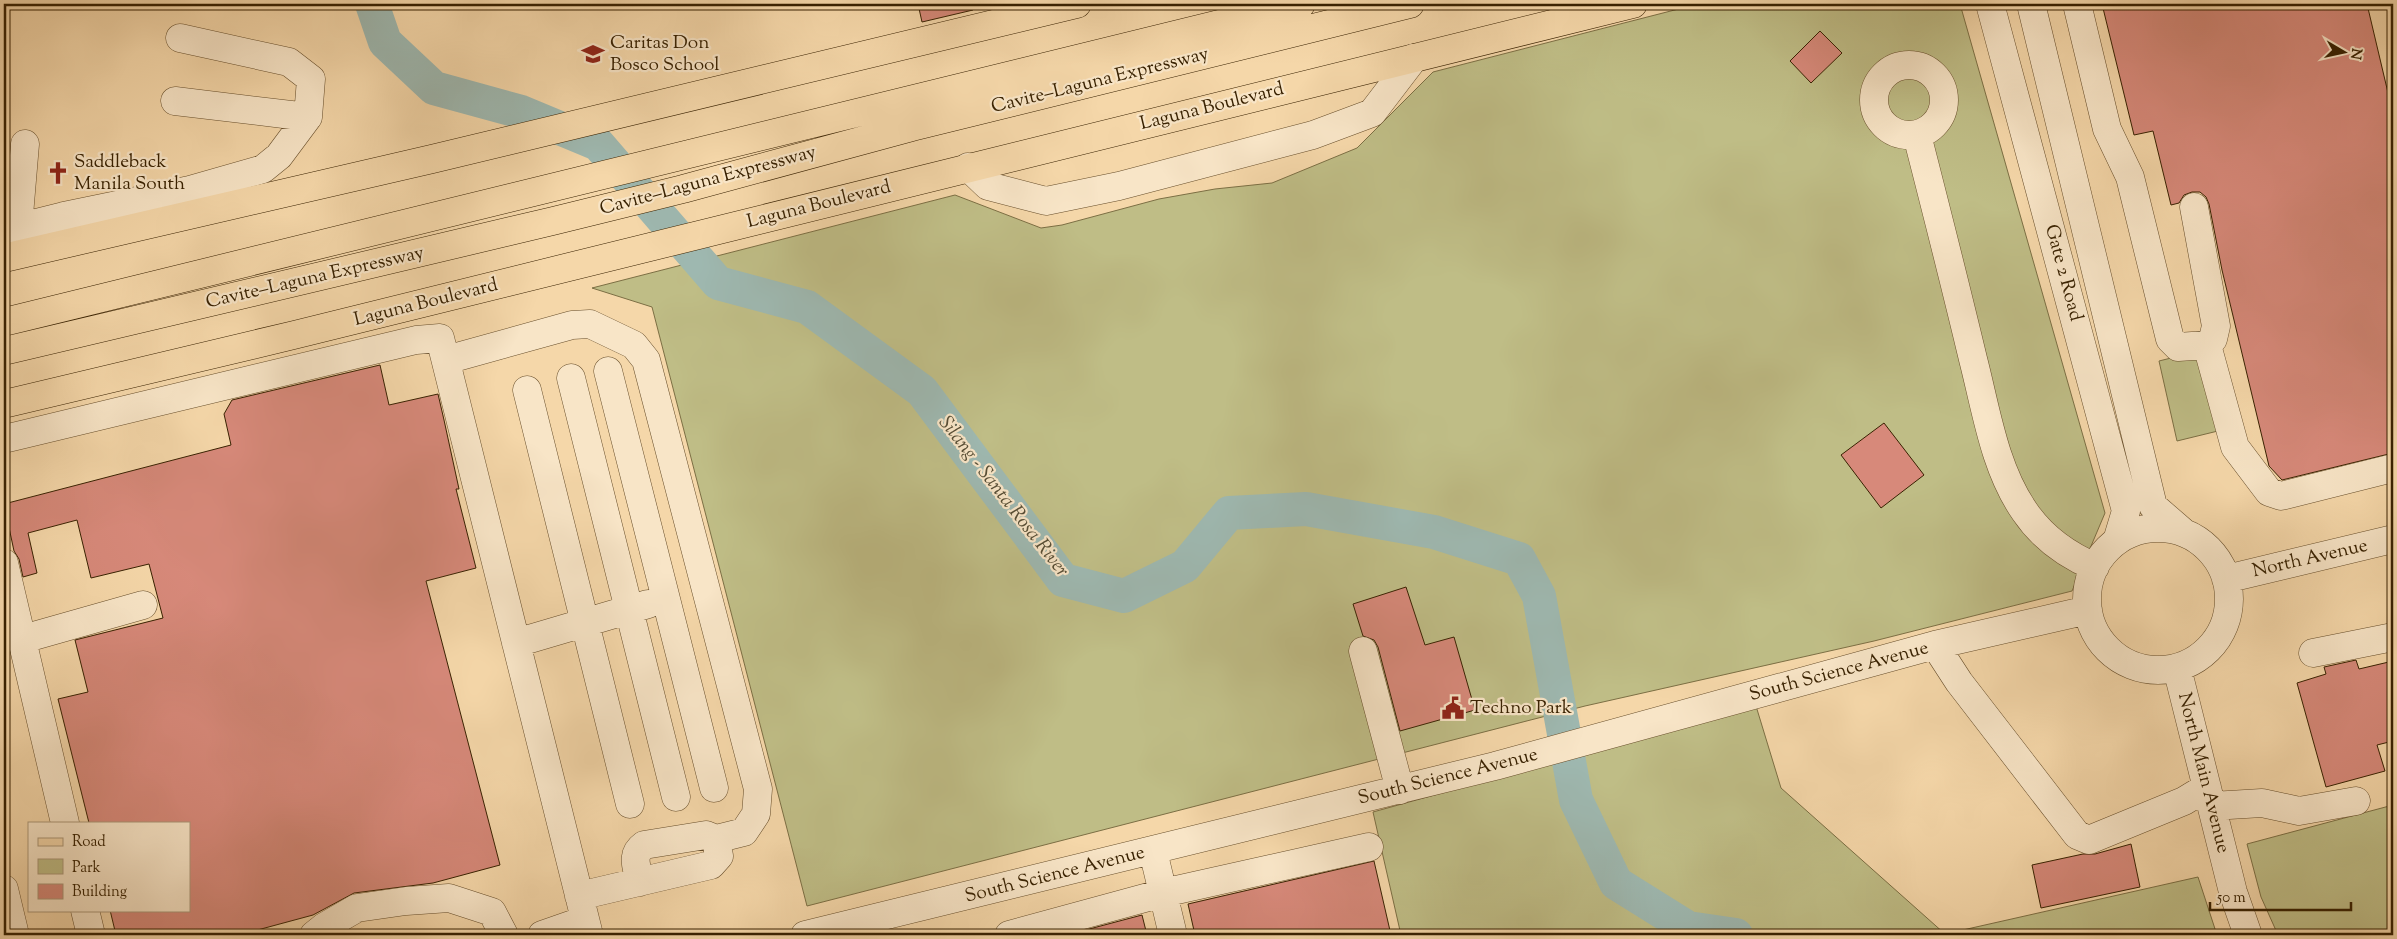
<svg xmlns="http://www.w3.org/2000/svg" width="2397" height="939" font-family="'Sorts Mill Goudy',serif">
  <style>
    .green { fill: #bfbd86; stroke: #7c6f44 }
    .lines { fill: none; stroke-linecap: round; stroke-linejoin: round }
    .river { stroke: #9eb8b0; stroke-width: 34 }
    .building { fill: #d7897a; stroke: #382101 }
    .minor-casing { stroke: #674e2b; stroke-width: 29 }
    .major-casing { stroke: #382101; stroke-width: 29 }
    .highway-casing { stroke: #382101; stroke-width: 29 }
    .minor { stroke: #f8e5c7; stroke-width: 28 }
    .major { stroke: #f5d7a9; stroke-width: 28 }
    .highway { stroke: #f5d7a9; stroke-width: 28 }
    .labels { text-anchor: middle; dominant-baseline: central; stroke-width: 4.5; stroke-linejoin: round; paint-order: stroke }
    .poi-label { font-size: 19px; fill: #382101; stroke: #f8e5c7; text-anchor: start }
    .street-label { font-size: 19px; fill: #382101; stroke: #f8e5c7 }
    .water-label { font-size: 20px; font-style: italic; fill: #574e36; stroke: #f8e5c7 }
  </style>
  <rect width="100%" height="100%" fill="#f5d7a9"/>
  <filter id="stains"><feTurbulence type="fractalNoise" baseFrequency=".004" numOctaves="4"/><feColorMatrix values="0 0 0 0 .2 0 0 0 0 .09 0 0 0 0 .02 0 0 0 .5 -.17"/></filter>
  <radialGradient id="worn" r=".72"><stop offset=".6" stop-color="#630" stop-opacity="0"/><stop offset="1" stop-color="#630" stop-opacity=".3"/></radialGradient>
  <path class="green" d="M 1698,4 L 1960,4 L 2105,513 L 2072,591 L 1874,641 L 1585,706 L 807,906 L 652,307 L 592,288 L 955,195 L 1041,228 L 1062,225 L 1159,199 L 1215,189 L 1272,183 L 1357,148 L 1433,72 Z
    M 2203,350 L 2222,430 L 2177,441 L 2159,361 Z
    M 1756,706 L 1781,788 L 1945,934 L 2198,877 L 2217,935 L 1401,935 L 1373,812 Z
    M 2393,805 L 2393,935 L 2278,935 L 2261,897 L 2247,844 Z"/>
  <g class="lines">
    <path class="river" d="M 372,4 L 385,42 L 434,88 L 521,112 L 598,144 L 718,283 L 807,307 L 922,391 L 1063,580 L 1124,596 L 1185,566 L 1229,513 L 1306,509 L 1434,532 L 1519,559 L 1539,596 L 1576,800 L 1616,883 L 1688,928 L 1736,935"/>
  </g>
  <path class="building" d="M 918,4 L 972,4 L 973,10 L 922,22 Z
    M 2102,4 L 2367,4 L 2393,114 L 2393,453 L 2282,480 L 2269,466 L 2222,270 L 2209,204 L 2206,197 L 2200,192 L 2192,192 L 2184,195 L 2179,203 L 2171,205 L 2153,131 L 2134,135 Z
    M 1820,31 L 1842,53 L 1811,83 L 1790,61 Z
    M 380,365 L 389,405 L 438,394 L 444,420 L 459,489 L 456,489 L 476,568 L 426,581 L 500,865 L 433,883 L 354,893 L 313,915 L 239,935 L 116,935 L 110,910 L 189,910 L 189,823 L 89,823 L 58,699 L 88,692 L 75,640 L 163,618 L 149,564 L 91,578 L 77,520 L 28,533 L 37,573 L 23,577 L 19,559 L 14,551 L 4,504 L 231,445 L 224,414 L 232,400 Z
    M 1884,423 L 1924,475 L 1881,508 L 1841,455 Z
    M 1406,587 L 1425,645 L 1454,637 L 1475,710 L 1400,731 L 1378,647 L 1374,640 L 1363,636 L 1353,604 Z
    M 2356,660 L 2359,669 L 2393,661 L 2393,741 L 2377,745 L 2385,771 L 2326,787 L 2297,683 L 2326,674 L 2324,667 Z
    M 2131,844 L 2140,887 L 2041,908 L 2032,865 L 2083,854 L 2095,854 Z
    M 1374,861 L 1391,935 L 1195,935 L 1188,904 Z
    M 1142,915 L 1147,935 L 1078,935 L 1078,932 Z"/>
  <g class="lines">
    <defs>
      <path id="minor" d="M 1990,4 L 2126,511 L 2117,541
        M 2031,4 L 2153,506 L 2183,532
        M 2077,4 L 2107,129 L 2130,177 L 2170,339 L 2178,347 L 2207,345 L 2235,447 L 2269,492 L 2281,496 L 2393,468
        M 180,38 L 289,62 L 311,79 L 308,117 L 279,156 L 263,169 L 190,190 L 195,213
        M1874 100a35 35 0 1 1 70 0a35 35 0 1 1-70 0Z
        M 175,101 L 308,117
        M 1917,135 C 1936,209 1955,284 1973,359 C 1986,409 1994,468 2025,512 C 2042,537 2067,555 2095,567
        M 968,167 L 988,186 L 1046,201 L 1119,186 L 1313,135 L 1372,113 L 1414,58
        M 2194,207 L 2216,326 L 2213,339 L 2207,345
        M 18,227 L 25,144
        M 4,231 L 64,216
        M 74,241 L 64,216 L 190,190
        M 446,360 L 572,325 L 590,324 L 634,345 L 646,360 L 758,789 L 756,814 L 744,832 L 716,839
        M 608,371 L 714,788
        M 571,378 L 676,797
        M 527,390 L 630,804
        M 4,439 L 416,340 L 440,338 L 589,935
        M2087 599a71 71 0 1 1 142 0a71 71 0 1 1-142 0Z
        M 4,563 L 65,823
        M 2226,579 L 2393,539
        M 23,639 L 143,605
        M 516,643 L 648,604
        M 1935,645 L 1959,682 L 2077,835 L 2089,840 L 2184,801 L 2207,787
        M 1363,651 L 1400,790
        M 2313,653 L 2393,637
        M 2177,668 L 2233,892 L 2248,935
        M 2212,806 L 2262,803 L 2299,811 L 2356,801
        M 1153,851 L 1173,935
        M 4,889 L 15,935
        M 579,896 L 711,865 L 719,856 L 716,839 L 706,835 L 644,845 C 630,855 637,867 640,882
        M 85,910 L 91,935
        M 314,935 L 324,927 L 357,908 L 406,901 L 449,898 L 492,912 L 504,935
        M 542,935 L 585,920
        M 805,935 L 1495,766 L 1935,645 L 2088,610
        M 1009,935 L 1163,893 L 1369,847"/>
      <path id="major" d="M 4,258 L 432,159 L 1077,4
        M 4,404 L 294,335 L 1633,4"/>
      <path id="highway" d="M 4,322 L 1301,4
        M 4,351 L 553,221 L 683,189 L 912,127 L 1410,4"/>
    </defs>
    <use href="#minor" class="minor-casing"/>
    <use href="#major" class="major-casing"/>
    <use href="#highway" class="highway-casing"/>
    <use href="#minor" class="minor"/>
    <use href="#major" class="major"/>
    <use href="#highway" class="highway"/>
  </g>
  <defs>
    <symbol id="school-bare" viewBox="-9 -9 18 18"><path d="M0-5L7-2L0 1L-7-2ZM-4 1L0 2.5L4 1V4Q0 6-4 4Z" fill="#8f2418" stroke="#f8e5c7" stroke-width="2.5" paint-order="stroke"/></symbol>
    <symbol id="church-bare" viewBox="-9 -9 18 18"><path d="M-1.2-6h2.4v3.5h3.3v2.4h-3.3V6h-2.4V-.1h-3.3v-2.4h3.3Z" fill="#8f2418" stroke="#f8e5c7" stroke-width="2.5" paint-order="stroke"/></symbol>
    <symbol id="civic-bare" viewBox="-9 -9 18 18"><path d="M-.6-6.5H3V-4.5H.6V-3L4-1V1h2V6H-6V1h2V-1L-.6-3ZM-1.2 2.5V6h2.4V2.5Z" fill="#8f2418" stroke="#f8e5c7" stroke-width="2.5" paint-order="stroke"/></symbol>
  </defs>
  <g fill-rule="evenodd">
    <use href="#school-bare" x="577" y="38" width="32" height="32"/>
    <use href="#church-bare" x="42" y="157" width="32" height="32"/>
    <use href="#civic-bare" x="1437" y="692" width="32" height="32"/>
  </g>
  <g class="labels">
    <g class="poi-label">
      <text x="610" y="43">Caritas Don<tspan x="610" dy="22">Bosco School</tspan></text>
      <text x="74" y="162">Saddleback<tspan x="74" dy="22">Manila South</tspan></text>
      <text x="1470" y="708">Techno Park</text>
    </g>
    <g class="street-label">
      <text transform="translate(1100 81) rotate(-14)">Cavite–Laguna Expressway</text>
      <text transform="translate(1212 107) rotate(-14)">Laguna Boulevard</text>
      <text transform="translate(708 181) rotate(-15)">Cavite–Laguna Expressway</text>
      <text transform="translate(819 205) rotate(-14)">Laguna Boulevard</text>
      <text transform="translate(2063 273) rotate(75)">Gate 2 Road</text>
      <text transform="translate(315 278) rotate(-13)">Cavite–Laguna Expressway</text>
      <text transform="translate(426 303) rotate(-14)">Laguna Boulevard</text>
      <text transform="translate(2310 559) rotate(-13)">North Avenue</text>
      <text transform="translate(1839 672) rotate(-15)">South Science Avenue</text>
      <text transform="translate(2203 773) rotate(76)">North Main Avenue</text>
      <text transform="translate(1448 777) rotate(-14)">South Science Avenue</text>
      <text transform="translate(1055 875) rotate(-14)">South Science Avenue</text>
    </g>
    <g class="water-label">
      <text transform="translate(1003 497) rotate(52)">Silang - Santa Rosa River</text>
    </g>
  </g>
  <rect width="2397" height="939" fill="none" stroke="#f5d7a9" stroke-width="20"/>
  <rect x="5" y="5" width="2387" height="929" fill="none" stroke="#382101" stroke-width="2.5"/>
  <rect x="10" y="10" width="2377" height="919" fill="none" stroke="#382101"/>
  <rect x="28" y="822" width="162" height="90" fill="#f8e5c7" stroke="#ab9778"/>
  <rect x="38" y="838" width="25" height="8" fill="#f5d7a9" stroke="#ab9778"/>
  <text x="72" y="846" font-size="15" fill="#382101">Road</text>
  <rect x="38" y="859" width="25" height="15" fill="#bfbd86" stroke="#ab9778"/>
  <text x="72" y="872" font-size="15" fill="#382101">Park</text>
  <rect x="38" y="884" width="25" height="15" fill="#d7897a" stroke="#ab9778"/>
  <text x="72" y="896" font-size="15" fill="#382101">Building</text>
  <g transform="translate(2344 52) rotate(99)" stroke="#f8e5c7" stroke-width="4" paint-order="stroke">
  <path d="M0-4L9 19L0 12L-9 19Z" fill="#382101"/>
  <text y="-8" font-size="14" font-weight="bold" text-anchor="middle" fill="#382101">N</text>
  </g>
  <path d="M2210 902v8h141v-8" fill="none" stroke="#382101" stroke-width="2.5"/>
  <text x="2217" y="902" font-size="15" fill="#382101" stroke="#f8e5c7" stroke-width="4" paint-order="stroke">50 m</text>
  <rect width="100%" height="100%" filter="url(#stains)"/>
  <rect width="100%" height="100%" fill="url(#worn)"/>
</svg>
